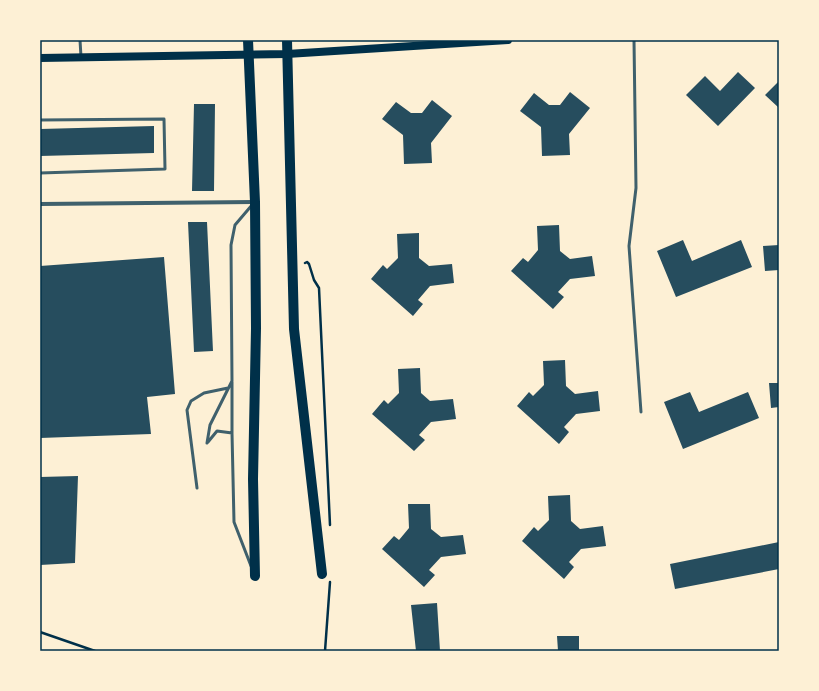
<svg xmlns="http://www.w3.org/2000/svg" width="819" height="691" font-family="Quicksand,sans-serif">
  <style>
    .building { fill: #264d5e }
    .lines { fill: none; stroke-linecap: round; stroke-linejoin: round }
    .path { stroke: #003049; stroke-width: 2.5 }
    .service { stroke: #3f606c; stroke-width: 3 }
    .minor { stroke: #3f606c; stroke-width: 4 }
    .secondary { stroke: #003049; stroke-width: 8 }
    .primary { stroke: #003049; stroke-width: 10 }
    .neatline { fill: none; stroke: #003049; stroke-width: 1.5 }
  </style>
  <rect width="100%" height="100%" fill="#fdf0d5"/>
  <path class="building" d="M 738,72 L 755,88 L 718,126 L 686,95 L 705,76 L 720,91 Z
    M 779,81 L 779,108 L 765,95 Z
    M 570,92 L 590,108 L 569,134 L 570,155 L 542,156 L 541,127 L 520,111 L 534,93 L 549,105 L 560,105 Z
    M 432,100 L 452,116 L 431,143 L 432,163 L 404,164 L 403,135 L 382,119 L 396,102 L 411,113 L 422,113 Z
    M 194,104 L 215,104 L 214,191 L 192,191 Z
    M 154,126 L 154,153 L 40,156 L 40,129 Z
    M 188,222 L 207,222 L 213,351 L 194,352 Z
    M 559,225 L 560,251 L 570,259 L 592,256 L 595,276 L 570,279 L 558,292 L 564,297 L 553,309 L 511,271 L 523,258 L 528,262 L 538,250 L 537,226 Z
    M 419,233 L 419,258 L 429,266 L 452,264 L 454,283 L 430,286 L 418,300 L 423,304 L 413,316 L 371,279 L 383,265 L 387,269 L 398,258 L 397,234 Z
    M 683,240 L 692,261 L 741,240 L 752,267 L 676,297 L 657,251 Z
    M 779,245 L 779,270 L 765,271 L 763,246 Z
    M 164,257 L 175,394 L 147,397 L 151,434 L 40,438 L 40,266 Z
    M 565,360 L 566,386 L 575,394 L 598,391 L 600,411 L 576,414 L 564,427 L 569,432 L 559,444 L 517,406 L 529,392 L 533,396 L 544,385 L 543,361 Z
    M 420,368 L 421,393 L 430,401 L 453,399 L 456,419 L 431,422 L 419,435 L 425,440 L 414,451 L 372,414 L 384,400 L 388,404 L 399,393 L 398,369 Z
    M 769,383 L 779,383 L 779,407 L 771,408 Z
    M 690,392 L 699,412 L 748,392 L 759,418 L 683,449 L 664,402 Z
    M 78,476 L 75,563 L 40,565 L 40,477 Z
    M 570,495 L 571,521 L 580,529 L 603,526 L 606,546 L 581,549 L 569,562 L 574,567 L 564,579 L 522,541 L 534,527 L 538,531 L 549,520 L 548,496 Z
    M 408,504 L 430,504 L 431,529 L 441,537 L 463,535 L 466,554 L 441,557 L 429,570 L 435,575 L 424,587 L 382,549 L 394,536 L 399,540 L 409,528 Z
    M 779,542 L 779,569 L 675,589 L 670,564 Z
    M 437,603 L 440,651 L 416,651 L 411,605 Z
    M 557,636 L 579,636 L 579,651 L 558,651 Z"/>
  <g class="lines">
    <path class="path" d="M 305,263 L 307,262 L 309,264 L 314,280 L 319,288 L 330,525
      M 40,632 L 95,651
      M 325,651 L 330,582"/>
    <path class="service" d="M 80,40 L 81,57
      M 634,40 L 636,188 L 629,246 L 641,412
      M 40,120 L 164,119 L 165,169 L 40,173
      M 232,382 L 232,433
      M 208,442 L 217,431 L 232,433 L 234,522 L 251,566
      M 207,443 L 210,425 L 232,381 L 231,245 L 235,225 L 252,205
      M 197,488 L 187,410 L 191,401 L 204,393 L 228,388"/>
    <path class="minor" d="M 40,204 L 254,202"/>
    <path class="secondary" d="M 40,58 L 287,54 L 508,40"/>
    <path class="primary" d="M 248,40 L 255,202 L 256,328 L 253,479 L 255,576
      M 287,40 L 294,329 L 322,574"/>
  </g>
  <rect width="819" height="691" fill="none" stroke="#fdf0d5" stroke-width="82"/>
  <rect x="41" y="41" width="737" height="609" class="neatline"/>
</svg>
